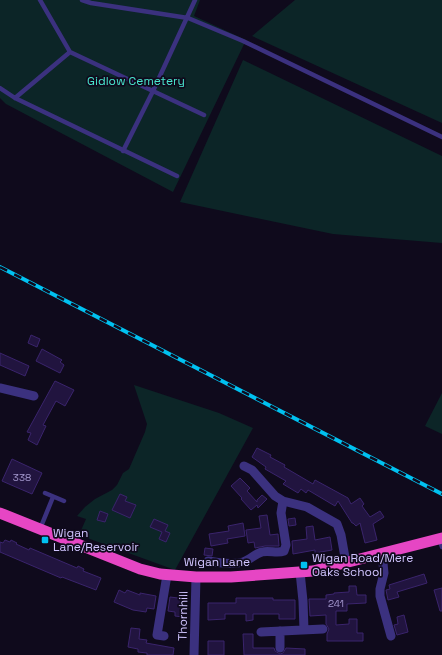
<svg xmlns="http://www.w3.org/2000/svg" width="442" height="655" font-family="'Space Grotesk',sans-serif">
  <style>
    .green { fill: #0c2527 }
    .building { fill: #21143f; stroke: #3a246c }
    .lines { fill: none; stroke-linecap: round; stroke-linejoin: round }
    .service { stroke: #3b317f; stroke-width: 4.5 }
    .minor { stroke: #3b317f; stroke-width: 9 }
    .trunk { stroke: #e646c4; stroke-width: 11 }
    .rail-casing { stroke: #00c1f0; stroke-width: 4 }
    .rail { stroke: #0f0a1c; stroke-width: 2.5; stroke-dasharray: 8; stroke-linecap: butt }
    .poi-dot { fill: #00c1f0; stroke: #0f0a1c; stroke-width: 1.5 }
    .labels { text-anchor: middle; dominant-baseline: central; stroke-width: 3.5; stroke-linejoin: round; paint-order: stroke }
    .number-label { font-size: 10px; fill: #a599cf }
    .park-label { font-size: 12px; fill: #49e7cf; stroke: #0f0a1c }
    .poi-label { font-size: 12px; fill: #d1c5ff; stroke: #0f0a1c; text-anchor: start }
    .street-label { font-size: 12px; fill: #d1c5ff; stroke: #0f0a1c }
  </style>
  <rect width="100%" height="100%" fill="#0f0a1c"/>
  <path class="green" d="M 0,0 L 200,0 L 194,16 L 246,40 L 173,192 L 6,104 L 0,98 Z
    M 295,0 L 442,0 L 442,123 L 252,36 Z
    M 243,60 L 442,156 L 442,243 L 333,234 L 180,202 Z
    M 134,385 L 219,413 L 253,428 L 175,570 L 79,535 L 86,519 L 77,516 L 85,507 L 95,499 L 112,490 L 117,485 L 123,473 L 129,469 L 145,432 L 147,424 Z
    M 442,393 L 442,434 L 425,426 Z"/>
  <path class="building" d="M 31,335 L 40,339 L 37,347 L 28,343 Z
    M 42,349 L 62,360 L 60,362 L 64,365 L 60,373 L 36,361 Z
    M 0,353 L 29,366 L 25,376 L 0,365 Z
    M 55,381 L 74,390 L 65,406 L 56,401 L 43,425 L 46,426 L 37,445 L 28,440 L 31,433 L 27,432 Z
    M 257,448 L 271,455 L 270,457 L 285,465 L 284,467 L 313,484 L 315,480 L 348,498 L 351,504 L 360,498 L 364,504 L 362,506 L 370,517 L 380,511 L 384,517 L 373,524 L 377,540 L 365,543 L 360,523 L 356,526 L 353,523 L 352,523 L 338,501 L 335,506 L 308,490 L 306,493 L 301,489 L 298,493 L 283,484 L 286,481 L 265,469 L 266,467 L 252,457 Z
    M 12,459 L 42,473 L 32,494 L 2,481 Z
    M 240,478 L 250,488 L 247,491 L 257,502 L 257,500 L 262,495 L 267,499 L 258,508 L 257,505 L 251,510 L 241,499 L 242,498 L 231,486 Z
    M 120,494 L 127,497 L 125,501 L 136,505 L 130,518 L 112,510 Z
    M 100,511 L 108,514 L 105,522 L 97,520 Z
    M 267,515 L 270,535 L 278,534 L 279,546 L 265,546 L 255,548 L 254,542 L 248,543 L 246,530 L 261,528 L 259,516 Z
    M 295,518 L 296,525 L 289,526 L 288,519 Z
    M 154,519 L 168,525 L 165,531 L 170,533 L 166,542 L 159,539 L 162,532 L 150,527 Z
    M 243,523 L 245,536 L 227,539 L 228,543 L 211,546 L 209,534 L 229,531 L 228,526 Z
    M 313,526 L 315,540 L 330,537 L 332,550 L 315,553 L 315,550 L 293,554 L 292,541 L 307,539 L 306,527 Z
    M 5,540 L 10,542 L 11,540 L 17,543 L 16,544 L 29,550 L 30,548 L 77,568 L 78,566 L 84,569 L 83,571 L 101,578 L 96,590 L 62,577 L 61,578 L 0,552 L 0,542 L 3,543 Z
    M 205,548 L 213,549 L 212,556 L 204,555 Z
    M 424,574 L 427,583 L 397,592 L 399,597 L 388,600 L 386,590 L 390,589 L 389,585 Z
    M 349,586 L 356,586 L 357,595 L 366,595 L 366,603 L 347,604 L 347,611 L 336,611 L 336,625 L 349,624 L 349,619 L 357,619 L 357,633 L 363,633 L 363,641 L 327,641 L 327,634 L 329,629 L 326,624 L 326,615 L 310,616 L 309,599 L 326,599 L 326,595 L 334,594 L 334,593 L 349,592 Z
    M 442,588 L 442,611 L 440,611 L 434,590 Z
    M 119,590 L 125,593 L 127,590 L 140,595 L 140,593 L 156,596 L 154,609 L 147,608 L 146,612 L 133,610 L 114,602 Z
    M 170,597 L 186,599 L 183,617 L 175,616 L 175,612 L 168,611 Z
    M 236,598 L 273,598 L 273,600 L 295,600 L 295,619 L 279,619 L 279,614 L 253,614 L 253,620 L 246,621 L 246,614 L 225,614 L 225,619 L 208,620 L 208,603 L 236,603 Z
    M 404,615 L 408,632 L 397,635 L 394,625 L 398,624 L 397,617 Z
    M 131,628 L 140,629 L 139,639 L 147,640 L 146,643 L 174,648 L 173,655 L 147,655 L 147,653 L 138,652 L 138,649 L 128,647 Z
    M 243,634 L 253,634 L 253,648 L 274,648 L 275,651 L 280,654 L 283,653 L 286,648 L 305,649 L 305,655 L 244,655 Z
    M 208,641 L 224,641 L 224,655 L 208,655 Z"/>
  <g class="lines">
    <path class="service" d="M 40,0 L 70,52
      M 82,0 L 91,3 L 188,18 L 243,41 L 442,137
      M 0,88 L 15,98 L 177,176
      M 15,98 L 70,52 L 204,115
      M 123,151 L 153,91 L 195,0
      M 45,493 L 64,501
      M 40,529 L 53,497
      M 439,538 L 442,547"/>
    <path class="minor" d="M 0,388 L 34,396
      M 244,466 L 252,470 L 275,496 L 283,501 L 307,507 L 337,524 L 341,535 L 346,563
      M 382,554 L 384,573 L 380,589 L 380,596 L 391,636
      M 208,561 C 219,563 232,565 243,562 C 250,560 256,553 262,552 C 270,550 277,554 284,551 L 286,545 L 281,513 L 283,501
      M 300,572 L 303,601 L 304,630
      M 261,632 L 323,629
      M 164,636 L 157,635 L 167,575
      M 280,648 L 280,631
      M 194,655 L 196,577"/>
    <path class="trunk" d="M 0,513 L 140,569 L 160,574 L 196,577 L 231,577 L 313,571 L 442,538"/>
    <defs>
      <path id="rail" d="M 0,267 L 442,494"/>
    </defs>
    <use href="#rail" class="rail-casing"/>
    <use href="#rail" class="rail"/>
  </g>
  <g class="poi-dot">
    <rect x="41" y="536" width="8" height="8" rx="2"/>
    <rect x="300" y="561" width="8" height="8" rx="2"/>
  </g>
  <g class="labels">
    <g class="number-label">
      <text x="22" y="477">338</text>
      <text x="336" y="603">241</text>
    </g>
    <g class="park-label">
      <text x="136" y="81">Gidlow Cemetery</text>
    </g>
    <g class="poi-label">
      <text x="53" y="533">Wigan<tspan x="53" dy="14">Lane/Reservoir</tspan></text>
      <text x="312" y="558">Wigan Road/Mere<tspan x="312" dy="14">Oaks School</tspan></text>
    </g>
    <g class="street-label">
      <text x="217" y="562">Wigan Lane</text>
      <text transform="translate(183 616) rotate(-89)">Thornhill</text>
    </g>
  </g>
</svg>
